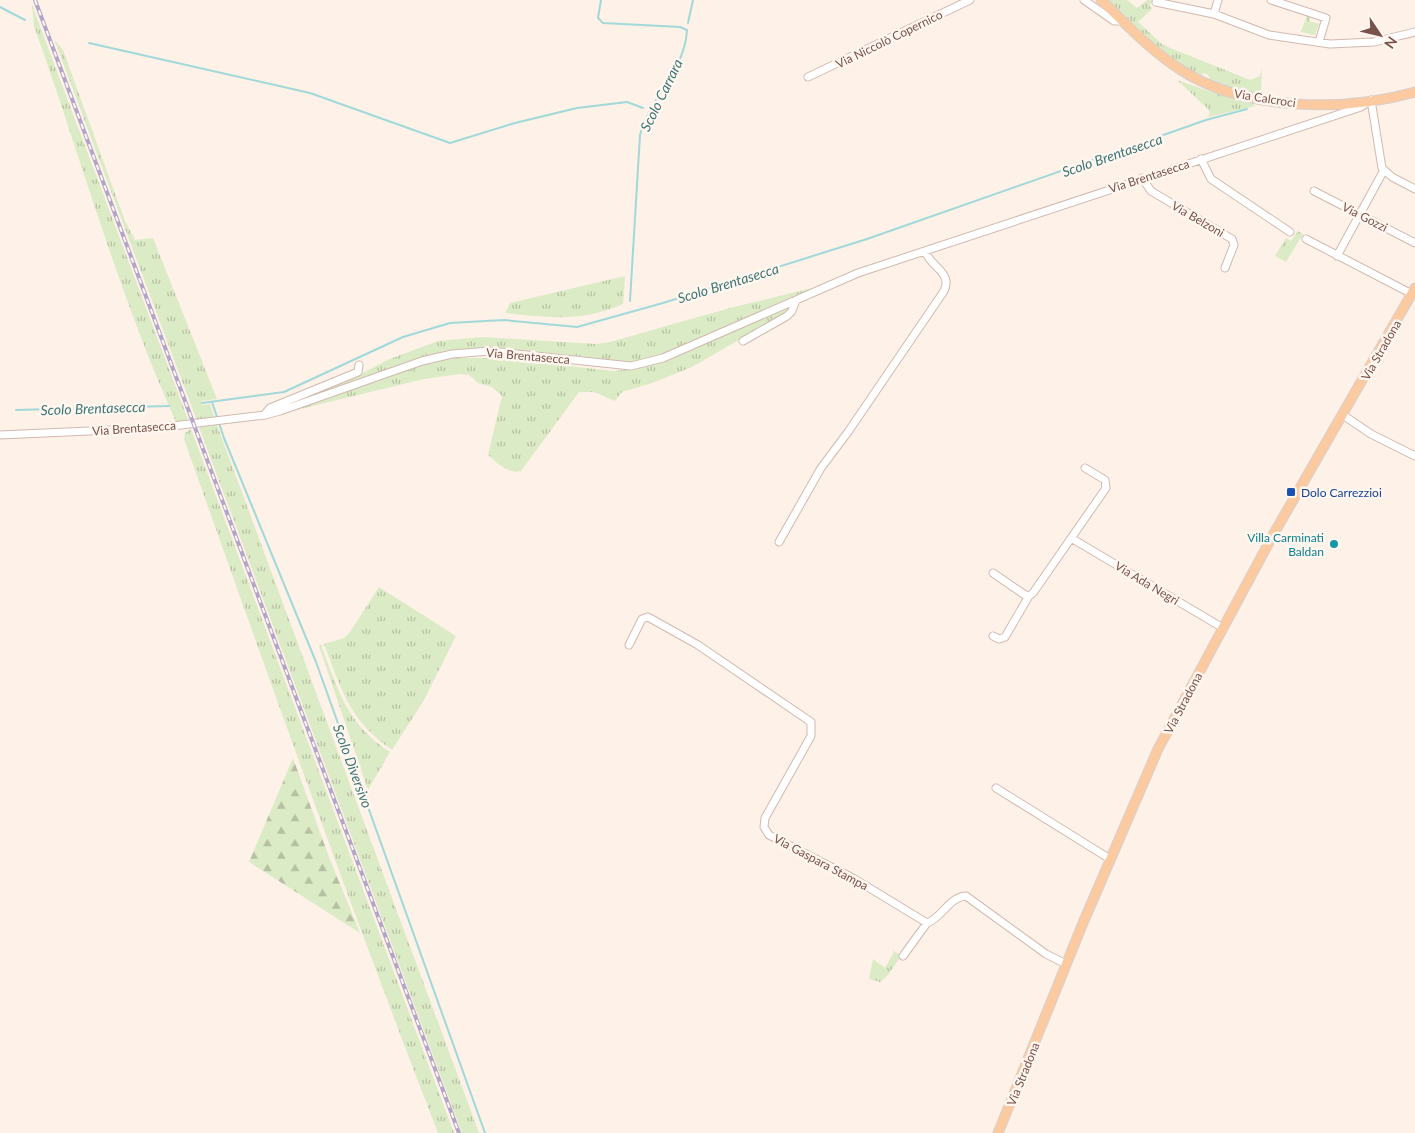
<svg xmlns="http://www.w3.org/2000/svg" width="1415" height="1133" font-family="Lato,sans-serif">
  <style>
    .grass { fill: url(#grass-tufts) }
    .forest { fill: url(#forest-firs) }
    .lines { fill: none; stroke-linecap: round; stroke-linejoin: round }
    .stream { stroke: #a1d9d8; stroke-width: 2 }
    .minor-casing { stroke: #d2b9af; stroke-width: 9 }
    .major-casing { stroke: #d9cfcd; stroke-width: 11 }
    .minor { stroke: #fff; stroke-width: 7 }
    .major { stroke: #fccaa0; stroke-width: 9 }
    .rail-casing { stroke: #b2a5c8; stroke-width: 4 }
    .rail { stroke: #fff6ef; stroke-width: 2; stroke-dasharray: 5.5; stroke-linecap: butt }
    .transit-dot { fill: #1a4fb4; stroke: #fff6ef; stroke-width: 2 }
    .culture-dot { fill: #0f9aa8; stroke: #fff6ef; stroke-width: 2 }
    .labels { text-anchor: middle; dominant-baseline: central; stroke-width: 5; stroke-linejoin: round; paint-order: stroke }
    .street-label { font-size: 12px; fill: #78534b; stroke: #fff6ef }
    .transit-label { font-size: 12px; fill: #164399; stroke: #fff6ef; text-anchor: start }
    .culture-label { font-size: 12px; fill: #0d838f; stroke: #fff6ef; text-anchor: end }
    .water-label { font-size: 14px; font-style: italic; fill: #3b7676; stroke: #fff6ef }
  </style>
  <defs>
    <pattern id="grass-tufts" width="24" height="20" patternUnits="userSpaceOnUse" patternTransform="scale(1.25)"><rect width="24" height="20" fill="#dbebc5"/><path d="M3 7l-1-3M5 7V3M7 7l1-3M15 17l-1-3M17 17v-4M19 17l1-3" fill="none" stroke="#b6c1a2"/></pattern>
    <pattern id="forest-firs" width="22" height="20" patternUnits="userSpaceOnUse" patternTransform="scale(1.25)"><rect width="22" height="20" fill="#dbebc5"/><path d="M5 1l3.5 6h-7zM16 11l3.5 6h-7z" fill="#b6c1a2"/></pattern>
  </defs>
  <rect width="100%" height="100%" fill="#fdf1e8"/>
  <path class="grass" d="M 1107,0 L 1127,0 L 1137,8 L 1147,0 L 1153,0 L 1149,6 L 1153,8 L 1138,22 L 1163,45 L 1250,80 L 1260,76 L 1262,68 L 1261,94 L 1271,98 L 1243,92 L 1211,82 L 1208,75 L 1204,73 L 1200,76 L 1179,66 Z
    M 32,5 L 189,422 L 177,424 C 119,296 81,158 34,26 Z
    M 1307,15 L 1311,16 L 1309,21 L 1319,24 L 1315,35 L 1301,32 Z
    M 54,39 L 63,50 L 125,221 L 135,240 L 153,238 L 217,399 L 201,401 L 202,405 L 210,404 L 215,419 L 197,421 Z
    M 1177,80 L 1220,95 L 1251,102 L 1255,106 L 1208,117 L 1210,113 L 1207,108 Z
    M 1298,231 L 1303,234 L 1286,262 L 1275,256 L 1286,238 L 1291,241 Z
    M 625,276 L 623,304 C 583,322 547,318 505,313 L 510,303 Z
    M 816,287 L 659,357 L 633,364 L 598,358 L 489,347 L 445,351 L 424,356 L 289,404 L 361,374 L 387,360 L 438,341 L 483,337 L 596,344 L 610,342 L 730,308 Z
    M 790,306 L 784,314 L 692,367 L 652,383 L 622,392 L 615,401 L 594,392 L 579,392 L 521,471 C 510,475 496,462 488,455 L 502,396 L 492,387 L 478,383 L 469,375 L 460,374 L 424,379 L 292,411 L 420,365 L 453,358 L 495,358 L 613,371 L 641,368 L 677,356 Z
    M 217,425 L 479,1133 L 462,1133 L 199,427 Z
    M 191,429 L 454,1133 L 438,1133 C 349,903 266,671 184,439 L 185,433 Z
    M 379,587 L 456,636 L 424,700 L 392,750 C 349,720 342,691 324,644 L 344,638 L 350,632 Z
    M 321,645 C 339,692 347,724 390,752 L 368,790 L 319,646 Z
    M 892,949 L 901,956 L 887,976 L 880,982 L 869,979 L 873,959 L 885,968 L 894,952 Z"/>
  <path class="forest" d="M 293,758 L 329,857 L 360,933 L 249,862 Z"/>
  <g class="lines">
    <path class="stream" d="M 601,0 L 598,18 L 603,23 L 680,27 L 687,30 C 685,71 650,97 640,135 L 630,301
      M 0,7 L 25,20
      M 688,23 L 693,0
      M 89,43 L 310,93 L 450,143 L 515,123 L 577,108 L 627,102 L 643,108
      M 212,402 L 224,438 L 316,662 L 485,1133
      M 202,403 L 284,392 L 403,337 L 450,323 L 504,320 L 577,327 L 663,303 L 867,239 L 1206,120 L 1247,109
      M 16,410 L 169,406"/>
    <defs>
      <path id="minor" d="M 1084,0 L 1114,21 L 1122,21
        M 1271,0 L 1326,18 L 1319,42
        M 1156,2 L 1214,14 L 1269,35 L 1330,44 L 1374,42 L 1415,32
        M 1214,14 L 1218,0
        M 808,77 L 970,0
        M 1201,159 L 1211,179 L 1290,232
        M 1142,178 L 1151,191 L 1232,239 L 1234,245 L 1225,268
        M 1314,191 L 1415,243
        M 1306,239 L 1412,294
        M 1337,256 L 1384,170
        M 743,341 L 787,316 L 792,311 L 796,300
        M 265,414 L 270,408 L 358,372 L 359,365
        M 1343,415 L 1371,434 L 1415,456
        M 0,435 L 156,428 L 265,415 L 280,411 L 422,361 L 452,354 L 490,351 L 631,366 L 663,358 L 858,273 L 1361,107 L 1371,100 L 1382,168 L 1392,177 L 1415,189
        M 1071,538 L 1223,628
        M 779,542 L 821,468 L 848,432 L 944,291 C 953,272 930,267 925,251
        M 993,573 L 1025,595 L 1029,596 L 1033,593 L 1106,488 L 1105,480 L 1085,468
        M 993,636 L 999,639 L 1005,637 L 1029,596
        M 629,645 L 642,619 L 648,617 L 698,645 L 811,722 L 811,736 L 765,818 L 764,827 L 769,835 L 853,878 L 927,923 C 942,918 949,897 966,896 L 1046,954 L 1066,964
        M 996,788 L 1110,859
        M 903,956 L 927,923"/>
      <path id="major" d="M 1101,0 C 1126,24 1151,51 1181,70 C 1245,111 1344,112 1415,92
        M 998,1133 L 1083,923 L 1158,749 L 1273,535 L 1415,288"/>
    </defs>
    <use href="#minor" class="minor-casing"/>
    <use href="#major" class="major-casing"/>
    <use href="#minor" class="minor"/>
    <use href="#major" class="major"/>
    <defs>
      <path id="rail" d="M 35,0 L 459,1133"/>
    </defs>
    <use href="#rail" class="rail-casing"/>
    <use href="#rail" class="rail"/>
  </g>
  <rect class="transit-dot" x="1286" y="487" width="10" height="10" rx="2.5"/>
  <circle class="culture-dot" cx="1334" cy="544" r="5"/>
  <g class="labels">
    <g class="street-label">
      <text transform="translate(889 39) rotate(-26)">Via Niccolò Copernico</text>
      <text transform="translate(1265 98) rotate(9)">Via Calcroci</text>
      <text transform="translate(1149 176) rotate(-18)">Via Brentasecca</text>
      <text transform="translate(1365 217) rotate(27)">Via Gozzi</text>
      <text transform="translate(1198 219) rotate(30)">Via Belzoni</text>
      <text transform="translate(1381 350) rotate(-60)">Via Stradona</text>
      <text transform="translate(528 356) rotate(5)">Via Brentasecca</text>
      <text transform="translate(134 428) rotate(-4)">Via Brentasecca</text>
      <text transform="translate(1147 583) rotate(31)">Via Ada Negri</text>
      <text transform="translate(1183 703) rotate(-62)">Via Stradona</text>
      <text transform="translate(821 862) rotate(28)">Via Gaspara Stampa</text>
      <text transform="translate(1023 1074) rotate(-68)">Via Stradona</text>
    </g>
    <g class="transit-label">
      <text x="1301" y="492">Dolo Carrezzioi</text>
    </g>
    <g class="culture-label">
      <text x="1324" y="537">Villa Carminati<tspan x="1324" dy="14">Baldan</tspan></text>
    </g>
    <g class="water-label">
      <text transform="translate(661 95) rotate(-64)">Scolo Carrara</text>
      <text transform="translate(1112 155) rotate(-19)">Scolo Brentasecca</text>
      <text transform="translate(728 283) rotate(-17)">Scolo Brentasecca</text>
      <text transform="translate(93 408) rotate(-2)">Scolo Brentasecca</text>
      <text transform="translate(353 766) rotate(70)">Scolo Diversivo</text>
    </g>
  </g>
  <g transform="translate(1380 35) rotate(125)" stroke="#fff6ef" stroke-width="4" paint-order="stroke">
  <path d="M0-4L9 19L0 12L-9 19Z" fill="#78534b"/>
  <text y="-8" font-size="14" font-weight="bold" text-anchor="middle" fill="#78534b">N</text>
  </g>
</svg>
